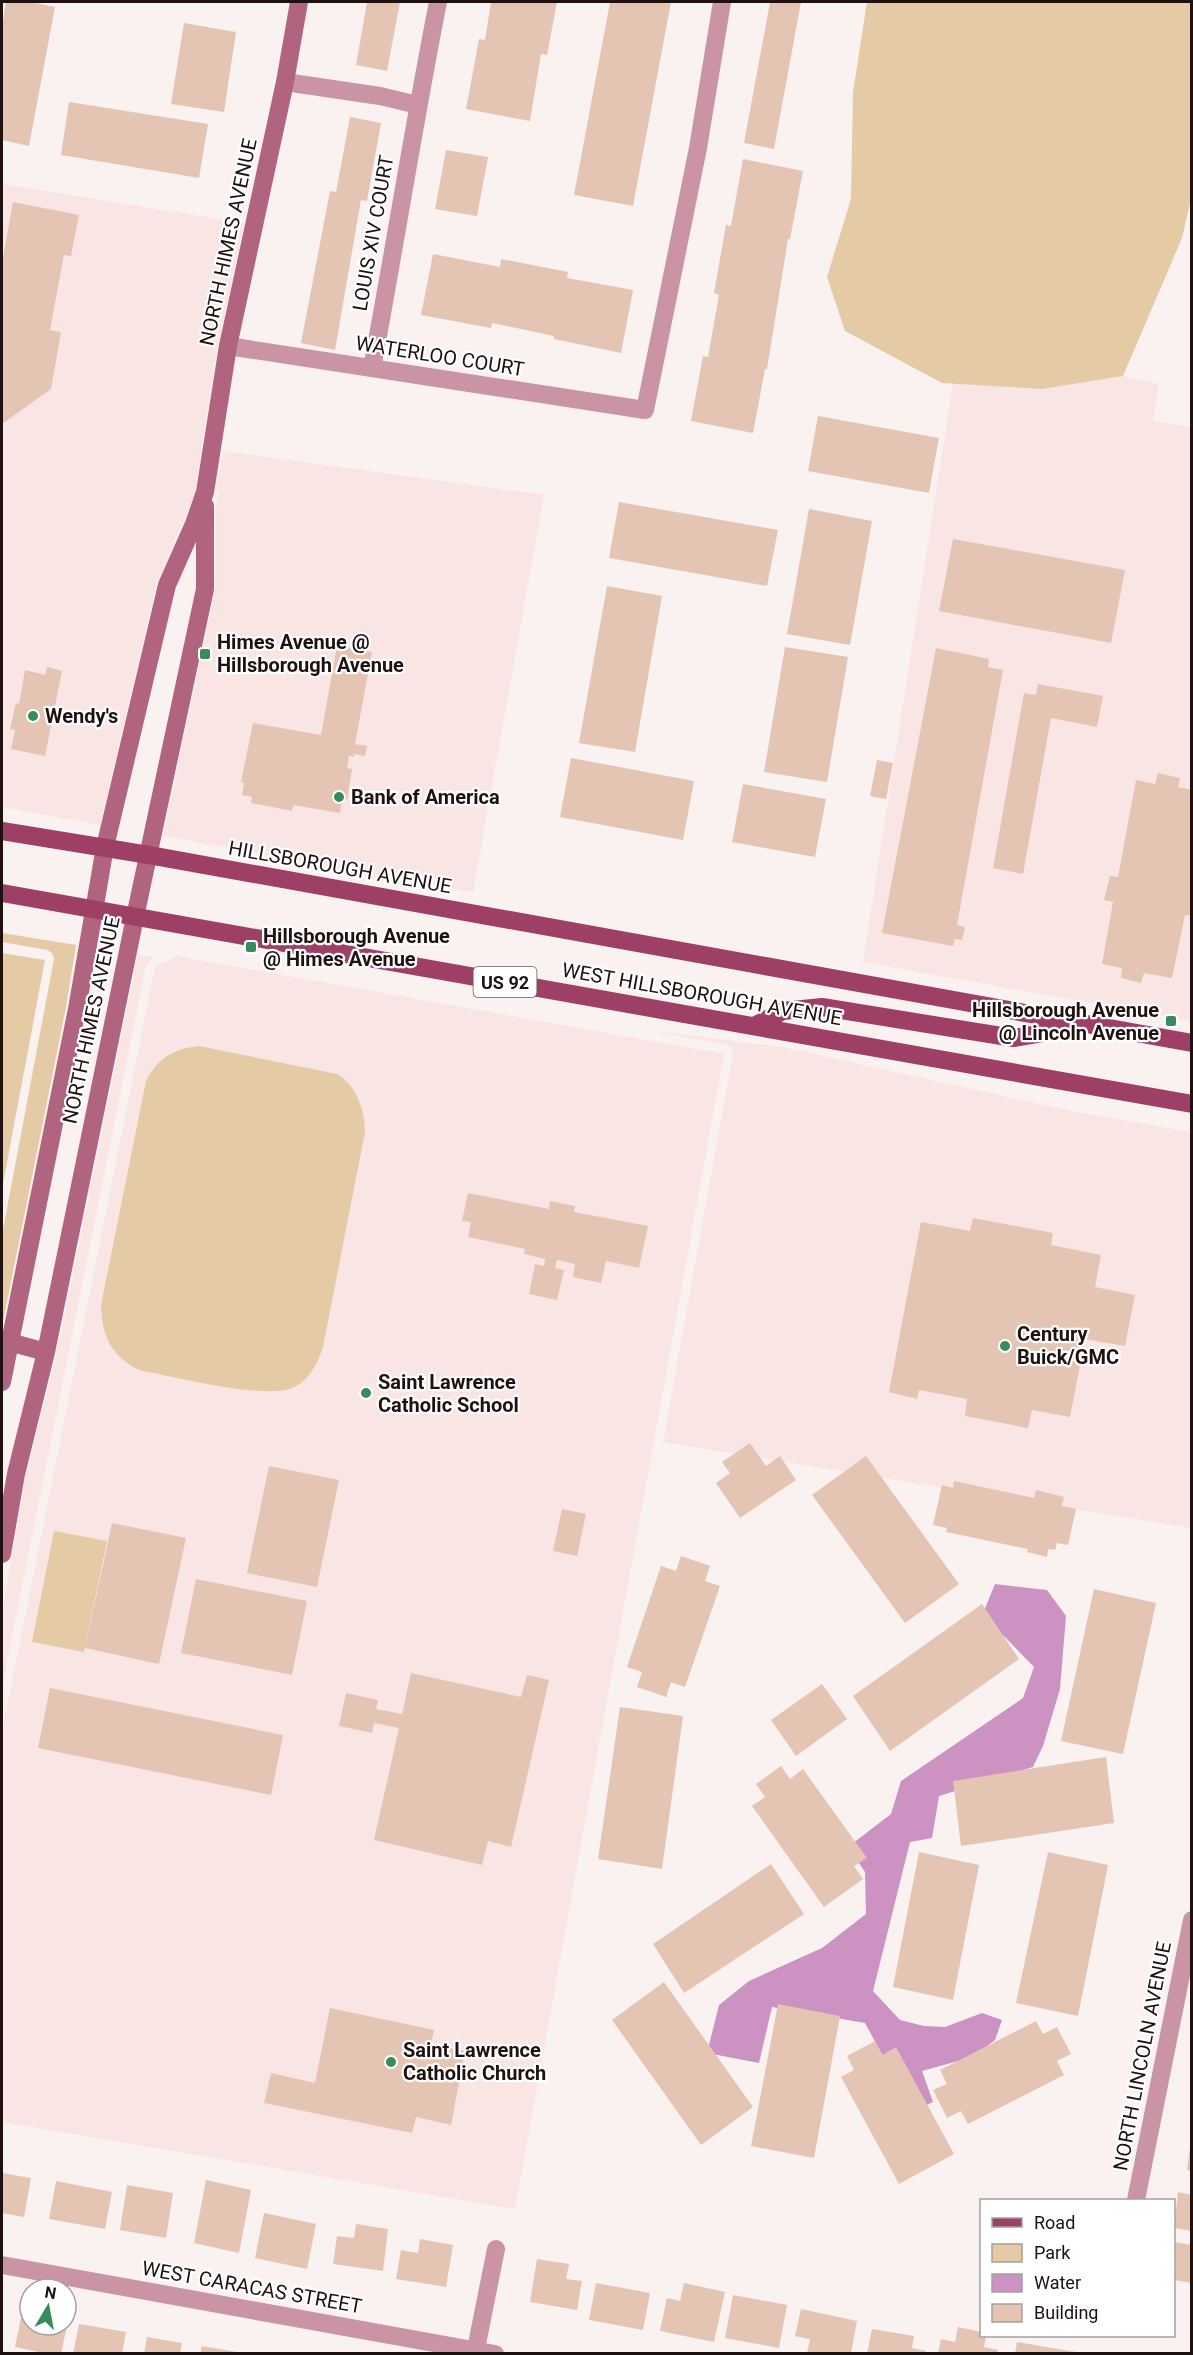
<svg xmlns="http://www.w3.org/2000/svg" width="1193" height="2355" font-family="Roboto,sans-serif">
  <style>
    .built { fill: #f9e6e4 }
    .green { fill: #e4caa5 }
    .water { fill: #cb92c2 }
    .building { fill: #e4c4b3 }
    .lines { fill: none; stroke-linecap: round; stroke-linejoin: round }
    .street { stroke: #ca94a5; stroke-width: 18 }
    .secondary { stroke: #b1647f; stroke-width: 18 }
    .primary { stroke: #9e4065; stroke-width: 18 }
    .poi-dot { fill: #388b5c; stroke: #fff; stroke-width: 2 }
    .labels { text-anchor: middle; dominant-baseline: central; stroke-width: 4.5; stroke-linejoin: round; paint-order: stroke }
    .shield { fill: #fff; stroke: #625858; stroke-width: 1.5 }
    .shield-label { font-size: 18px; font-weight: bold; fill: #1e1110 }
    .street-label { font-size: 20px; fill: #1e1110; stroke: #fff }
    .poi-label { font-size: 20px; font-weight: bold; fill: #1e1110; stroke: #fff; text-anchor: start }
  </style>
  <rect width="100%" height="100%" fill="#f9f2f1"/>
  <path class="built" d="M 2,184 L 244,223 L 216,355 L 194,496 L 157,582 L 100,825 L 2,807 Z
    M 1123,376 L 1159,384 L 1153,421 L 1191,427 L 1191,1021 L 863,962 L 953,383 L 1042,389 Z
    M 223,451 L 544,495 L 473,892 L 163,836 L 215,591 L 216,501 L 219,493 L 217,492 Z
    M 138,955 L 153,957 L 146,965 L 2,1687 L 2,1614 L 26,1476 L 59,1344 Z
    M 177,956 L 724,1054 L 515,2209 L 2,2122 L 2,1732 L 155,967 Z
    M 639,1029 L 783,1047 L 1076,1112 L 1191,1132 L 1191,1528 L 663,1442 L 733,1053 L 730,1047 L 725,1044 Z"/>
  <path class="green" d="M 867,2 L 1191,2 L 1191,199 L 1182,238 L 1123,376 L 1042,389 L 942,383 L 845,331 L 827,277 L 851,199 L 853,92 Z
    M 2,933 L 76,945 L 66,1007 L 2,1327 L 2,1235 L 54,959 L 52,953 L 47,950 L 2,942 Z
    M 2,953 L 45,960 L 2,1189 Z
    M 199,1046 L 337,1074 C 357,1086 365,1111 365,1132 L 323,1347 C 318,1362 310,1380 294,1387 C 267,1401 172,1376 139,1370 C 111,1356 102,1336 101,1305 L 146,1081 C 158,1058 173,1049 199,1046 Z
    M 54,1531 L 107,1541 L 84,1652 L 32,1642 Z"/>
  <path class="water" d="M 995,1584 L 1047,1590 L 1066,1616 L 1060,1689 L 1043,1746 L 1033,1767 L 939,1796 L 932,1838 L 910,1842 L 873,1991 L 900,2020 L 924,2026 L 945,2027 L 982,2013 L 1002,2020 L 995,2040 L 973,2057 L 922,2071 L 933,2102 L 920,2108 L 898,2084 L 865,2023 L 772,2007 L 759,2063 L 707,2053 L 719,2005 L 749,1981 L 822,1948 L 866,1914 L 865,1872 L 848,1847 L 891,1814 L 901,1781 L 1023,1698 L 1034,1667 L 1005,1637 L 986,1624 L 984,1611 Z"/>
  <path class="building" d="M 6,2 L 31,2 L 55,7 L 29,146 L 2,140 L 2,28 Z
    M 367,2 L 400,2 L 387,71 L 356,65 Z
    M 491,2 L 557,2 L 547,55 L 541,54 L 530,121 L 466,109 L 479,39 L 485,40 Z
    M 610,2 L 671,2 L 633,206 L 574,195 Z
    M 770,2 L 801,2 L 774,149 L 744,143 Z
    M 184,23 L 236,32 L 224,112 L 171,104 Z
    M 69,102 L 208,124 L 199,178 L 61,155 Z
    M 350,117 L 381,123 L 367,201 L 361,200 L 335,350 L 301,343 L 330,191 L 336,192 Z
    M 446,150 L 488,157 L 477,216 L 435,209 Z
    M 743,159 L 803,171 L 790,239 L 788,239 L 767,369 L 765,369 L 753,433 L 691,421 L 703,356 L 708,357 L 719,295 L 714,293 L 726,225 L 731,226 Z
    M 13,202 L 79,215 L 71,256 L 64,255 L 50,330 L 61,332 L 51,389 L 2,424 L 2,263 Z
    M 433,254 L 500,267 L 501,259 L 568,272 L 567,278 L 633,290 L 621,353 L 554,339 L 554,336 L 492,323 L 491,328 L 421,315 Z
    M 818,416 L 939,438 L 929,493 L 808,471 Z
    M 619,502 L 778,530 L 767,586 L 609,558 Z
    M 809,509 L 872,521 L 850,645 L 787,634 Z
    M 953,539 L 1125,570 L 1111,643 L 939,611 Z
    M 607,586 L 662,596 L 635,752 L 579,743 Z
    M 337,646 L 372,652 L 355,744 L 367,746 L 365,756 L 354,754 L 354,757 L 349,756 L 347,768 L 352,769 L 347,800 L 342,799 L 340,813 L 293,805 L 292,811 L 251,803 L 252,797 L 242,795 L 244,783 L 241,782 L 253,723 L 321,735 Z
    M 785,647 L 848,657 L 827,782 L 764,772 Z
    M 936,648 L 989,659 L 988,667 L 1003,670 L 957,925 L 965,927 L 962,940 L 955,939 L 953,946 L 882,933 Z
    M 47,667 L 62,671 L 45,756 L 11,749 L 15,730 L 10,729 L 16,703 L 19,704 L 25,670 L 45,675 Z
    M 1038,684 L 1103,696 L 1097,727 L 1051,718 L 1023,874 L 993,868 L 1024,693 L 1036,695 Z
    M 571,758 L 694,781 L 683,840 L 560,817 Z
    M 877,760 L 893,763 L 886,799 L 870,796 Z
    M 1158,773 L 1180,778 L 1178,787 L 1192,790 L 1192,916 L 1185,915 L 1172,978 L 1144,973 L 1141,983 L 1121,978 L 1122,968 L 1102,964 L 1113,902 L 1104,900 L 1110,876 L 1118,877 L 1136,780 L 1155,784 Z
    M 743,784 L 826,799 L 815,857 L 732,842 Z
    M 468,1193 L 549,1209 L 550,1201 L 575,1206 L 574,1212 L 648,1226 L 639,1268 L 606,1261 L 601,1283 L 573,1277 L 575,1264 L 557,1260 L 555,1268 L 564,1270 L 557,1300 L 529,1294 L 535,1264 L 544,1266 L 545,1259 L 524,1254 L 525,1249 L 468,1237 L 471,1222 L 462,1221 Z
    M 973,1218 L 1053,1233 L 1051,1245 L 1101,1255 L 1095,1287 L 1135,1295 L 1125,1346 L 1085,1339 L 1070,1417 L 1032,1410 L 1028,1428 L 965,1416 L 967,1399 L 919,1390 L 917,1399 L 889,1392 L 921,1222 L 970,1231 Z
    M 750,1443 L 766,1466 L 780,1456 L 796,1480 L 740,1518 L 716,1483 L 730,1473 L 722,1462 Z
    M 866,1456 L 959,1584 L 905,1623 L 812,1495 Z
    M 269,1466 L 339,1480 L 317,1587 L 247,1573 Z
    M 954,1481 L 1034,1498 L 1036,1490 L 1064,1497 L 1062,1506 L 1076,1509 L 1068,1545 L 1057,1543 L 1055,1550 L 1048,1549 L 1047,1557 L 1027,1552 L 1028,1549 L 946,1532 L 947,1528 L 933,1525 L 942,1485 L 953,1488 Z
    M 562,1509 L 586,1514 L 577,1556 L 553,1551 Z
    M 112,1523 L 186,1538 L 159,1664 L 85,1648 Z
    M 681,1556 L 710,1566 L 705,1581 L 720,1586 L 685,1687 L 671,1682 L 666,1697 L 637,1687 L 642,1672 L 627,1667 L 661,1566 L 676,1571 Z
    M 196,1579 L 307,1601 L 292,1675 L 181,1653 Z
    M 1094,1589 L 1156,1603 L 1123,1754 L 1061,1741 Z
    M 982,1604 L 1019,1659 L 890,1751 L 853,1696 Z
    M 411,1673 L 521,1697 L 527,1675 L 549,1680 L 511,1847 L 488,1841 L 482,1865 L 374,1840 L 399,1728 L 374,1723 L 372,1733 L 339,1726 L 346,1693 L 378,1700 L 376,1709 L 402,1714 Z
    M 822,1684 L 847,1719 L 796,1756 L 771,1720 Z
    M 50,1688 L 283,1735 L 271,1795 L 38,1748 Z
    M 620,1707 L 683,1716 L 662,1869 L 598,1859 Z
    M 1106,1757 L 1114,1823 L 961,1846 L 953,1781 Z
    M 781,1766 L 790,1779 L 803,1769 L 867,1858 L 854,1866 L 863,1879 L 824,1907 L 752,1806 L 765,1797 L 756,1784 Z
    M 919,1852 L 979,1865 L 953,2000 L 893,1987 Z
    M 1048,1852 L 1108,1865 L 1078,2016 L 1016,2003 Z
    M 771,1864 L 804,1914 L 684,1993 L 653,1944 Z
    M 664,1982 L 753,2107 L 701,2145 L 612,2020 Z
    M 778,2004 L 840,2016 L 814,2158 L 751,2146 Z
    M 330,2008 L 434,2030 L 431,2044 L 465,2051 L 451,2125 L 416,2117 L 412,2133 L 264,2103 L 271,2073 L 315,2083 Z
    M 1036,2021 L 1043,2034 L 1057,2027 L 1071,2054 L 1057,2061 L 1064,2075 L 968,2124 L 961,2111 L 947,2118 L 933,2090 L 947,2084 L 940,2070 Z
    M 875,2041 L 882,2055 L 896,2047 L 954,2154 L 899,2184 L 841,2077 L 854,2070 L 847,2056 Z
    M 1190,2147 L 1192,2148 L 1192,2171 L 1187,2170 Z
    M 2,2173 L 31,2178 L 24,2217 L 2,2213 Z
    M 206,2180 L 251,2190 L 239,2253 L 194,2243 Z
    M 56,2181 L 112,2192 L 105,2229 L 49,2219 Z
    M 127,2185 L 173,2193 L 166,2238 L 120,2230 Z
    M 1178,2192 L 1192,2195 L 1192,2231 L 1174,2228 Z
    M 264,2213 L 316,2224 L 307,2269 L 255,2258 Z
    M 356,2224 L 388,2229 L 383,2271 L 333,2264 L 337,2236 L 354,2238 Z
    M 420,2239 L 453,2245 L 446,2287 L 396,2279 L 401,2250 L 418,2253 Z
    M 1174,2242 L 1192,2245 L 1192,2283 L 1174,2280 Z
    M 537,2259 L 569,2264 L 566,2279 L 582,2281 L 577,2310 L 530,2302 Z
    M 596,2283 L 650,2293 L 643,2330 L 589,2320 Z
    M 684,2283 L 725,2292 L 714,2342 L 660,2331 L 667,2298 L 680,2301 Z
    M 733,2295 L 787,2305 L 779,2348 L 725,2338 Z
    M 801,2309 L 857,2321 L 851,2354 L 807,2353 L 810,2339 L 795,2336 Z
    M 22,2313 L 30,2315 L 30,2325 L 67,2325 L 61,2354 L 48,2354 L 15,2347 Z
    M 79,2324 L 126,2332 L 122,2354 L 73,2354 Z
    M 958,2327 L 982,2332 L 982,2336 L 986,2336 L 984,2347 L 998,2350 L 997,2354 L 938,2354 L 941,2339 L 955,2342 Z
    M 872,2329 L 914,2336 L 912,2348 L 926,2351 L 925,2354 L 867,2354 Z
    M 147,2337 L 182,2343 L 180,2354 L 144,2354 Z
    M 1017,2342 L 1076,2352 L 1076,2354 L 1015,2354 Z
    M 202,2346 L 237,2352 L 237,2354 L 200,2354 Z"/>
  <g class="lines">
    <path class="street" d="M 285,82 L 380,96 L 418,105
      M 228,346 L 645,410 L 698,148 L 722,2
      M 372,368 C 395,246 414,123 438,2
      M 1136,2200 L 1192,1920
      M 2,2265 L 495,2354
      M 475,2354 L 496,2249"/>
    <path class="secondary" d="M 9,1342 L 46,1352
      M 2,1382 L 77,1009 L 105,847 L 167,585 L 194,524 L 205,492 L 228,346 L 285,82 L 299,2
      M 2,1554 L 16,1474 L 46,1352 L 135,917 L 205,589 L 205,506"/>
    <path class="primary" d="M 2,831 L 149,855 L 1192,1043
      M 2,893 L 1192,1104
      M 754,1026 L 783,1011 L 822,1007 L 1014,1038 L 1079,1027"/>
  </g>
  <g class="poi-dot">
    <rect x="199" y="648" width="12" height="12" rx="3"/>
    <circle cx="33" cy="716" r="6"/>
    <circle cx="339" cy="797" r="6"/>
    <rect x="245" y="941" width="12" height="12" rx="3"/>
    <rect x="1165" y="1015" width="12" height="12" rx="3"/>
    <circle cx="1005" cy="1346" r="6"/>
    <circle cx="366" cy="1393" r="6"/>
    <circle cx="391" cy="2062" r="6"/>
  </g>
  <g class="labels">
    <rect class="shield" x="473.5" y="967" width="63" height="30" rx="4.5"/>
    <g class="shield-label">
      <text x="505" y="982">US 92</text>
    </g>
    <g class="street-label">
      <text transform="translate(373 233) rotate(-80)">LOUIS XIV COURT</text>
      <text transform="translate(228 242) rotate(-78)">NORTH HIMES AVENUE</text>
      <text transform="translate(440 356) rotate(9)">WATERLOO COURT</text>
      <text transform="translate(340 867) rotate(10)">HILLSBOROUGH AVENUE</text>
      <text transform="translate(702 994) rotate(10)">WEST HILLSBOROUGH AVENUE</text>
      <text transform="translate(91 1020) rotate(-78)">NORTH HIMES AVENUE</text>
      <text transform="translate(1142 2056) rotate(-79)">NORTH LINCOLN AVENUE</text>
      <text transform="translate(252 2287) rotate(10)">WEST CARACAS STREET</text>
    </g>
    <g class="poi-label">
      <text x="217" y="642">Himes Avenue @<tspan x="217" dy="23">Hillsborough Avenue</tspan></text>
      <text x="45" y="716">Wendy's</text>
      <text x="351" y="797">Bank of America</text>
      <text x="263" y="936">Hillsborough Avenue<tspan x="263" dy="23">@ Himes Avenue</tspan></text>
      <text x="1159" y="1010" text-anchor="end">Hillsborough Avenue<tspan x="1159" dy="23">@ Lincoln Avenue</tspan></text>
      <text x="1017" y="1334">Century<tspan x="1017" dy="23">Buick/GMC</tspan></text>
      <text x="378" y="1382">Saint Lawrence<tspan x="378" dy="23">Catholic School</tspan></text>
      <text x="403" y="2050">Saint Lawrence<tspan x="403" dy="23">Catholic Church</tspan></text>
    </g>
  </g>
  <rect width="1193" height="2355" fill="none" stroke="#1e1110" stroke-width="6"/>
  <rect x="980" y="2199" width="195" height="138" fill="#ffffff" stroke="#a5a09f" stroke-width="1.5"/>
  <rect x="992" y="2218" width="30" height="9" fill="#9e4065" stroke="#a5a09f" stroke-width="1.5"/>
  <text x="1034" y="2229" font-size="18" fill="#1e1110">Road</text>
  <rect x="992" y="2244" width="30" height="18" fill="#e4caa5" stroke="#a5a09f" stroke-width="1.5"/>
  <text x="1034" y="2259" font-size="18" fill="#1e1110">Park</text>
  <rect x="992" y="2274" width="30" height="18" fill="#cb92c2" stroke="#a5a09f" stroke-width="1.5"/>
  <text x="1034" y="2289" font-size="18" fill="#1e1110">Water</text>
  <rect x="992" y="2304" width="30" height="18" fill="#e4c4b3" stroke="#a5a09f" stroke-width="1.5"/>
  <text x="1034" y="2319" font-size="18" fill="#1e1110">Building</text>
  <g transform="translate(48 2307) rotate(10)"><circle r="28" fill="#ffffff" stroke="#a5a09f" stroke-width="1.5"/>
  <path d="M0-4.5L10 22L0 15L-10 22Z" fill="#388b5c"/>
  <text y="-9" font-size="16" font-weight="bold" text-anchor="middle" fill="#1e1110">N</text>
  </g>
</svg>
